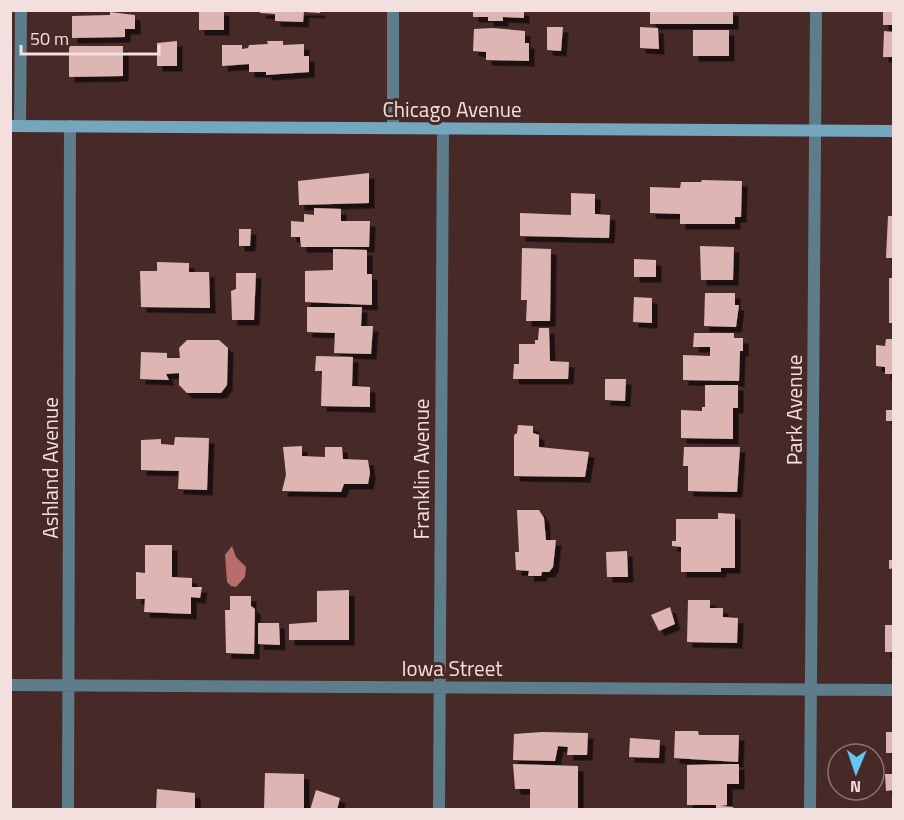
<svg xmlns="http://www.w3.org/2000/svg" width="904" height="820" font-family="'Titillium Web',sans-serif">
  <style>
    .water { fill: #b76e6b }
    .building { fill: #ddb6b4; filter: url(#shadow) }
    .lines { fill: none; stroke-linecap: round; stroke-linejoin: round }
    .street { stroke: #5e7d8b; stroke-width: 12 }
    .secondary { stroke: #74a6be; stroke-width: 12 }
    .labels { text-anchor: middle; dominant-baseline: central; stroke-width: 6; stroke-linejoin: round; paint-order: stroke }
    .street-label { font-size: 21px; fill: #f3dfdd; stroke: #472928 }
  </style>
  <defs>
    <filter id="shadow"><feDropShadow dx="5.5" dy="5.5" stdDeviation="0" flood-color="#0009"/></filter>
  </defs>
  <rect width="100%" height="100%" fill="#472928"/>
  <path class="water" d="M 232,546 L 236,557 L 246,567 L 245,577 L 236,587 L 231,586 L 227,582 L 225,555 Z"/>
  <path class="building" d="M 199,10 L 224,10 L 224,30 L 199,30 Z
    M 260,10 L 320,10 L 320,13 L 304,12 L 303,22 L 275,21 L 275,14 L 260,13 Z
    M 473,10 L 524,10 L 524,18 L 503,17 L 503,21 L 488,21 L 488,17 L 473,17 Z
    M 650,10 L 733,10 L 733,24 L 650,24 Z
    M 883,10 L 894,10 L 894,25 L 883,25 Z
    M 110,12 L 135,15 L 135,29 L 125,29 L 125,37 L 72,38 L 72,16 L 110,15 Z
    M 547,27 L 563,27 L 561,51 L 547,50 Z
    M 640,27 L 658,28 L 659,49 L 640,48 Z
    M 493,28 L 525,31 L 525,43 L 529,43 L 529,61 L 486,60 L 486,52 L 473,51 L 474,29 Z
    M 693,30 L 729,30 L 729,56 L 693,56 Z
    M 884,31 L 894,32 L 894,57 L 883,57 Z
    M 177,41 L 177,66 L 157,66 L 157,43 Z
    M 267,41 L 283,41 L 283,45 L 304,44 L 304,56 L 309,56 L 309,72 L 266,75 L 266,72 L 249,72 L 249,64 L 222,66 L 222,45 L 242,45 L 242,49 L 248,48 L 249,45 L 268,44 Z
    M 69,46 L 123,46 L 123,76 L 69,77 Z
    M 369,173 L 369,203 L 299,205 L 298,181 Z
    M 702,180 L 742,181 L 741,217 L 735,217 L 735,224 L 680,224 L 680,214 L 650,213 L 650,187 L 680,188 L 681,182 L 701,182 Z
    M 571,193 L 595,194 L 595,214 L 610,215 L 609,238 L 520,236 L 520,213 L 571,215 Z
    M 314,208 L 341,209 L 341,221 L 370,221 L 369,247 L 301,247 L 300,237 L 291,237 L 291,221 L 304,222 L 304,214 L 314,215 Z
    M 888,216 L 894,216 L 894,258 L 886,258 Z
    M 239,229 L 251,229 L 250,246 L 239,246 Z
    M 700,246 L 734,247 L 733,280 L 701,280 Z
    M 522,248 L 551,249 L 550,321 L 526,321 L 527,300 L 521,300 Z
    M 333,249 L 367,250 L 367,274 L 372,274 L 372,305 L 305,302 L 305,271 L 333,270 Z
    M 634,259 L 656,260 L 656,277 L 634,277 Z
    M 157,262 L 189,263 L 189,272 L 209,272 L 210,308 L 141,307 L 140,271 L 157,271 Z
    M 236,273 L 256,273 L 254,320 L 232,320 L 231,291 L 236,289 Z
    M 889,278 L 894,278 L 894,323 L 889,323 Z
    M 705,293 L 735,293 L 735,305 L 739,305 L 736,327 L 704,326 Z
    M 634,297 L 652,298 L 652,323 L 633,322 Z
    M 307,307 L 362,307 L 361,326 L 373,326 L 371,354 L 334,353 L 335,333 L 307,332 Z
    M 539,328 L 549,328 L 550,361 L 569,362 L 568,379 L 513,379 L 514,364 L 519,364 L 519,344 L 535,344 L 535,340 L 538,340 Z
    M 694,333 L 734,333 L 734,338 L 743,338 L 743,351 L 740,351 L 739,381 L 683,380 L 683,355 L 710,356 L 710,347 L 693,347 Z
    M 886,339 L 894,339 L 894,374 L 885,374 L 885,367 L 876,366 L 876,345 L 885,346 Z
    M 187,340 L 219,340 L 228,348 L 227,385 L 221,393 L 187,393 L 179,385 L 179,373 L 166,374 L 169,380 L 140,379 L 141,352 L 167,353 L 167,358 L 180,358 L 179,348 Z
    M 316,356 L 353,357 L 352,386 L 370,387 L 370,407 L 321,406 L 322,371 L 315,371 Z
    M 605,379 L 626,379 L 625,401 L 605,400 Z
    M 705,385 L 738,385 L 738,408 L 733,408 L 733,439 L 681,438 L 681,410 L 702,411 L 702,407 L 705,407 Z
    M 886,410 L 894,410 L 894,421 L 886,421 Z
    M 518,425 L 533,426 L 533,433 L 539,435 L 539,447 L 589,452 L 585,477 L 514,476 L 514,435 L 517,433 Z
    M 175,437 L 209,438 L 207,490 L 178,489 L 179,471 L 141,470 L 141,440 L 161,439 L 161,444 L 174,445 Z
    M 302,446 L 302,456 L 325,457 L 325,447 L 342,447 L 343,459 L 368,460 L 370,473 L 368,484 L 344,484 L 341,492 L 282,491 L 286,475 L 283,447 Z
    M 684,447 L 740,447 L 737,492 L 688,491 L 688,466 L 683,466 Z
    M 517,510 L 539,510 L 544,518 L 546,540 L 556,540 L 553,567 L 549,572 L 542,572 L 541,576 L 528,576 L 529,571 L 516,570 L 515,552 L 519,552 Z
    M 718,513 L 735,514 L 735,568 L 721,568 L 721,572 L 681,572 L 681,547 L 672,546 L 672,541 L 676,541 L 676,519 L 718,519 Z
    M 145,545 L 172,545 L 172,577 L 192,578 L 192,587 L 202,587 L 200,598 L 191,597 L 191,614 L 144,612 L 145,599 L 136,599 L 136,572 L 145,573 Z
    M 627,551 L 628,577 L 607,577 L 606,552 Z
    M 889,560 L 894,560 L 894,568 L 889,569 Z
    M 349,590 L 349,640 L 289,640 L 289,624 L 317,622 L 317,591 Z
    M 230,596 L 251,596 L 251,606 L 255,609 L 254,654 L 226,653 L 225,610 L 230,610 Z
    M 688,600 L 710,600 L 710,608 L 723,608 L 723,617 L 738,618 L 737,643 L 687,642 Z
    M 670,607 L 675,624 L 659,631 L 651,615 Z
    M 258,623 L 279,623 L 280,645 L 258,644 Z
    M 885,625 L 894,625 L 894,652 L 885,652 Z
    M 675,731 L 698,731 L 699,735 L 739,735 L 738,762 L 674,758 Z
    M 542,732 L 588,733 L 587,755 L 567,755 L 568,747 L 558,746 L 555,761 L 513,760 L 514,734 Z
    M 886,732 L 894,732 L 894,753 L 886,753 Z
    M 630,738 L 660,740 L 659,758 L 629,757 Z
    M 513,764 L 578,766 L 578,810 L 530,810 L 530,789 L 515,789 Z
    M 727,764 L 739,764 L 739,784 L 727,784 L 727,805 L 720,806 L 733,807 L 734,810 L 716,810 L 716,805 L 687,805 L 687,765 Z
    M 265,773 L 304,774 L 304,810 L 264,810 Z
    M 885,774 L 894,774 L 894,790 L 886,791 Z
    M 157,789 L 195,793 L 195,810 L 156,810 Z
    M 316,790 L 340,798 L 337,810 L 310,810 Z"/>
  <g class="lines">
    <path class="street" d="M 20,126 L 21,10
      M 393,128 L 393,10
      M 10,685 L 894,690
      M 68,810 L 70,126
      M 439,810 L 443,128
      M 810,810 L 816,10"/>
    <path class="secondary" d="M 10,126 L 894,131"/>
  </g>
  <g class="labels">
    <g class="street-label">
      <text x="452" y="109">Chicago Avenue</text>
      <text transform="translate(794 410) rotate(-90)">Park Avenue</text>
      <text transform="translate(50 468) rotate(-90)">Ashland Avenue</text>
      <text transform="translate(421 469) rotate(-90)">Franklin Avenue</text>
      <text x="452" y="668">Iowa Street</text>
    </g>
  </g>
  <rect width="904" height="820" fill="none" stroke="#f3dfdd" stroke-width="24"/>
  <g transform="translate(856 772) rotate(182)"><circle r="28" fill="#472928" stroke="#8c7270" stroke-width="1.5"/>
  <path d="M0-4.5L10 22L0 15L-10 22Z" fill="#65c5ee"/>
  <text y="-9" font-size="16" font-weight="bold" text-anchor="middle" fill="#f3dfdd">N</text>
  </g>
  <path d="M21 45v9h138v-9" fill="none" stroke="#f3dfdd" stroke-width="3"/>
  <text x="30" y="45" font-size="18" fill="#f3dfdd" stroke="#472928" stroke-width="4.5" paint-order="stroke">50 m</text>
</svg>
